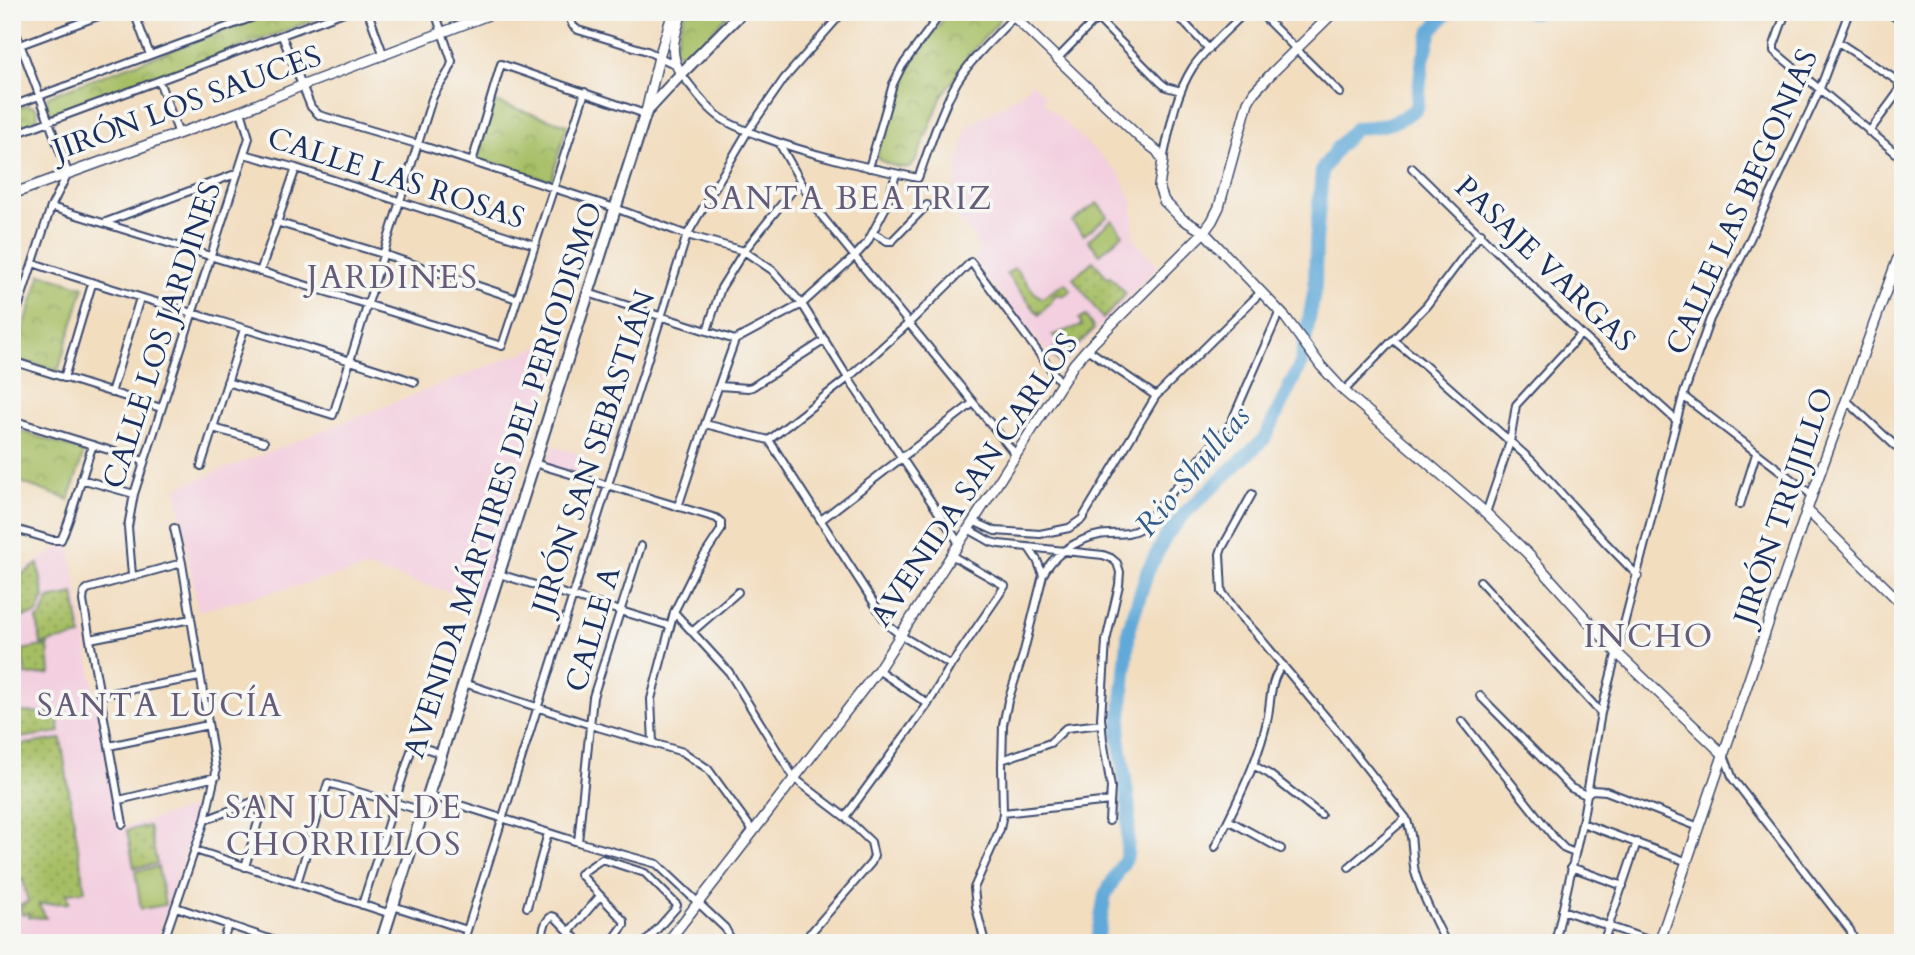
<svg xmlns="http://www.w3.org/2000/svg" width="1915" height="955" font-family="Cardo,serif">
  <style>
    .built { fill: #f3cfdf }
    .grass { fill: url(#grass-dots); stroke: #607660; stroke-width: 2 }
    .park { fill: url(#park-crowns); stroke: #607660; stroke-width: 2 }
    .pitch { fill: #a6be63; stroke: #607660; stroke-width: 2 }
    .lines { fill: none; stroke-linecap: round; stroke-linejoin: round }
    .river { stroke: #60a9d8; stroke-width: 14 }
    .street-casing { stroke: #3b496d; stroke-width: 10 }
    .secondary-casing { stroke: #3b496d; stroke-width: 12 }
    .primary-casing { stroke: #3b496d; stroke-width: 14 }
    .street { stroke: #fff; stroke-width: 6 }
    .secondary { stroke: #fff; stroke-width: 9 }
    .primary { stroke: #fff; stroke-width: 10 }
    .labels { text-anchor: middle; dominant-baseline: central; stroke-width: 7; stroke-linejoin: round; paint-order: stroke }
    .street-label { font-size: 30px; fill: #1b2f5e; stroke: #f6f6f2 }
    .neighbourhood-label { font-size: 32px; letter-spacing: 2px; fill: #665c7a; stroke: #f6f6f2 }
    .water-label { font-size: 32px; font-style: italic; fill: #335a89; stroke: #f6f6f2 }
    .quarter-label { font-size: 33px; letter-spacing: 2px; fill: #665c7a; stroke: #f6f6f2 }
  </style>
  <defs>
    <pattern id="grass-dots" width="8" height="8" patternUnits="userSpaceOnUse" patternTransform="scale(1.75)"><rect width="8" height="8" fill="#a6be63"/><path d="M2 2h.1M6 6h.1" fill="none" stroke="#869b55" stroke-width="1.8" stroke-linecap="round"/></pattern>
    <pattern id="park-crowns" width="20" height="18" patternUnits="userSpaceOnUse" patternTransform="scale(1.75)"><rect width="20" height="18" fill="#a6be63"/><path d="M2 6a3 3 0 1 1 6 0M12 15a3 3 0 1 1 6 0" fill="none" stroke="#869b55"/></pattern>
  </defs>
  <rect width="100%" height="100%" fill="#f6f6f2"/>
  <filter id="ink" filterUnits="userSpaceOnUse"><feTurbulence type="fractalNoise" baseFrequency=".0143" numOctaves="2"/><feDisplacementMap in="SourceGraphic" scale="14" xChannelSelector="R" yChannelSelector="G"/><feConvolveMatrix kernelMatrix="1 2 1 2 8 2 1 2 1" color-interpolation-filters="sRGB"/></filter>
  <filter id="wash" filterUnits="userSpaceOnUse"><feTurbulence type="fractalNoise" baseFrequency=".00686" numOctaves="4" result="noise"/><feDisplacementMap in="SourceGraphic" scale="28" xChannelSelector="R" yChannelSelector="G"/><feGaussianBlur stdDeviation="1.57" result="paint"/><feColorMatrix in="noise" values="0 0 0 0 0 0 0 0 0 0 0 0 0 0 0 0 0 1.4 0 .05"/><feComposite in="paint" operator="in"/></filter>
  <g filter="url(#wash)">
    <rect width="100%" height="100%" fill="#f2ddbf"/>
    <path class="built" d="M 1032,83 L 1046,97 L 1042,101 L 1118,172 L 1133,202 L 1133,238 L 1158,266 L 1060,368 L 978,267 L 973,260 L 979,254 L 980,248 L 974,241 L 975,238 L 940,200 L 956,185 L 957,167 L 968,127 L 1018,96 Z
      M 565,336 L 479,601 L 367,568 L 198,611 L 176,488 Z
      M 552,446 L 587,456 L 581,476 L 550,467 L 547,462 Z
      M 69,542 L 118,829 L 199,806 L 157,943 L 12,943 L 12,577 Z"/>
    <path class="grass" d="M 1093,261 L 1108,278 L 1110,276 L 1126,294 L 1103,319 L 1073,278 Z
      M 1015,268 L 1035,293 L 1042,298 L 1065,283 L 1071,290 L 1064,296 L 1056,294 L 1050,304 L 1039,315 L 1006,274 Z
      M 1086,316 L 1094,329 L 1060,363 L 1052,354 L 1059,340 L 1053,335 L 1082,325 L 1079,319 Z
      M 38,564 L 44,597 L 37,614 L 12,619 L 12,581 Z
      M 74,594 L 81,636 L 41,644 L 37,619 L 41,618 L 49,599 Z
      M 48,645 L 50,674 L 26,675 L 21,650 Z
      M 12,712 L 57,713 L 60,732 L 12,739 Z
      M 61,739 L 85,891 L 67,893 L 69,903 L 39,904 L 46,918 L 29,917 L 28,913 L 22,915 L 20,905 L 28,902 L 23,880 L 12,881 L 12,782 L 17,781 L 12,746 Z
      M 149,826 L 157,864 L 134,868 L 127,830 Z"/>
    <path class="park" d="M 274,12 L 336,12 L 56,115 L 48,110 L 46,103 L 48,96 Z
      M 685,12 L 731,12 L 690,54 L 679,54 L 674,47 Z
      M 948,12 L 1000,12 L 1000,17 L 997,24 L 974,49 L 942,96 L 916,160 L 911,167 C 901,169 885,165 877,157 L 878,148 L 900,80 Z
      M 495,102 L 567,125 L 551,181 L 477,159 Z
      M 27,105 L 36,107 C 44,124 25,127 12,132 L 12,110 Z
      M 41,274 L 84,287 L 58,371 L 14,358 Z
      M 12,428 L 84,452 L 69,500 L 12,479 Z"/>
    <path class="pitch" d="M 1097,203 L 1108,216 L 1084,235 L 1072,222 Z
      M 1112,220 L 1123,234 L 1100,254 L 1088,240 Z
      M 158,867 L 165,905 L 141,909 L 135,871 Z"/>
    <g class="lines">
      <path class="river" d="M 1530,12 L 1535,12
        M 1099,943 L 1098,935 L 1105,895 L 1127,856 L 1129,808 L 1119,737 L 1129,629 L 1148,570 L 1168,533 L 1187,511 L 1265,438 L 1301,363 L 1315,287 L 1316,242 L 1322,170 L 1337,148 L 1356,128 C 1382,127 1396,124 1417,108 L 1422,64 L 1431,31 L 1448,12"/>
    </g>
  </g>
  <g filter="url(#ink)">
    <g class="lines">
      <defs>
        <path id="street" d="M 134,12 L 150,55
          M 368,12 L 384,56
          M 567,12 L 573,26 L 578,30 L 647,51 L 674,64
          M 1174,12 L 1209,49
          M 1259,12 L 1340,93
          M 1786,12 L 1774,45 L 1774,51 L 1903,159
          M 1887,12 L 1903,22
          M 1097,18 L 1160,82 L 1166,87 L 1181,91
          M 12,22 L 68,173 L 51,207 L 12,326
          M 282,36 L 311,107 L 319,115 L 417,144 L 615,208 L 687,235 L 744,251 L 772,270 L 802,304 L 848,378 L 959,543
          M 1838,42 L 1898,81 L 1899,88 L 1897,94 L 1869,132
          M 20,45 L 109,12
          M 1057,59 L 1103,12
          M 681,74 C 693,88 705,107 721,118 C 732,126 748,131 760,136 C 811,155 865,167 918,178 C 930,147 940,112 957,82 C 973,56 998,35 1018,12
          M 159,81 L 179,134
          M 12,106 L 267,12
          M 12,135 L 344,12
          M 779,143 L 816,209 L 1016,455
          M 244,154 L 296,168 L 535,245
          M 1163,160 C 1170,128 1175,95 1193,67 C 1207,47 1228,30 1245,12
          M 472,162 L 501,64 L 645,114
          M 869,168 L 893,84 L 902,66 L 942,12
          M 1412,168 L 1581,334 L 1677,421
          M 51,207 L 502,346 L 585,92
          M 106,222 L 238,173
          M 276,222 L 383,254 L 517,299
          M 873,233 L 887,241 L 892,241 L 927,205
          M 33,263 C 159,306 289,339 415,382
          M 1894,269 L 1903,286
          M 260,272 L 296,168
          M 588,293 L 735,340 L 802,304 L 855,256 L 867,243 L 887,205 L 896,174
          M 707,331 L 721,288 L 744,251 L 800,181
          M 1393,340 L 1427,305 L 1481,233
          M 1087,349 L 1156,396
          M 12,361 L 161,408
          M 64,378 L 92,284
          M 227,382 L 333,415 L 432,99 C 437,85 451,74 452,61 L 435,12
          M 719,386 L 748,388 L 752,387 L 825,340
          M 1344,391 L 1393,340 L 1422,363 L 1533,462 L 1605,542 L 1638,576
          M 111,393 L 140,298
          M 1683,396 L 1812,495
          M 1846,400 L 1903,453
          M 12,420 L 144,461
          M 705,424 L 769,440 L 888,625 L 900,635 L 951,665
          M 213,428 L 264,442
          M 769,440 L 848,378 L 909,323 L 971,262 L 1061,383
          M 534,463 L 716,518 L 721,522 L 721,530 L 696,568 L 674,612 L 651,699 L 653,743
          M 201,466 L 244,329
          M 81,479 L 134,494
          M 1252,494 L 1222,548 L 1220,554 L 1222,592 L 1240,616 L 1255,632 L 1339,733 L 1406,818 C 1414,835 1411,854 1415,872 C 1422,897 1435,920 1446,943
          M 1740,505 L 1756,454
          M 678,507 L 705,424 L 735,340
          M 1486,513 L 1510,442 L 1516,405 L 1581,334
          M 821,520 L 973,403
          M 973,521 L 995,531 L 1040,534 L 1069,528 L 1082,519 L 1156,396 L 1261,292
          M 12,528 L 52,540 L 61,540 C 75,510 81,476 93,445
          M 968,529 L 991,542 L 999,544 L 1103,555 L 1111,558 L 1117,563 L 1120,572 L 1119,585 L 1106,641 L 1101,718 L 1103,740 L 1111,787 L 1109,821
          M 499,574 L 670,626
          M 132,575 L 128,527 L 134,494 L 249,138 L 241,111
          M 1043,575 C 1052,555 1078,539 1099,535 C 1115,532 1128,537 1142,527 L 1231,423 L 1280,311
          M 1480,581 L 1601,713
          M 674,612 L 729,672 L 794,778 L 845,817 L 871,842 L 874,856 L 871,863 L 802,943
          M 692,632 L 738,592
          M 90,639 L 191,619
          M 878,670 L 928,704
          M 464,683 L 591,725 L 683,752 L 708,769 L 753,831
          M 100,695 L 200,677
          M 1480,696 L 1571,788 L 1586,795 L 1592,790 L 1606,791 L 1699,827
          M 1462,721 L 1556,840 L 1565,849 L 1575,853
          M 109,746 L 208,725
          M 1724,755 L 1733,779 L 1850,930 L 1855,943
          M 1002,760 L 1050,743 L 1066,728 L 1102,724
          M 1253,765 L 1269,774 L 1321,815
          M 428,795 L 578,842 L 657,864 L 725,928 L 733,943
          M 119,800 L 216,777
          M 1003,813 L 1110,801
          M 845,817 L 928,704 L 951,665 L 1005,586 L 951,555
          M 205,820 L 255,801 L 260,801 L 262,808 L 245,867
          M 1228,820 L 1281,849
          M 1582,823 L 1688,862
          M 123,824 L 83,601 L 84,593 L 87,589 L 182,563
          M 578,842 L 593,697 L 641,546
          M 1215,847 C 1235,805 1259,762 1268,716 C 1271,698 1270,679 1283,665
          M 195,850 L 391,914
          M 1349,867 L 1406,818
          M 1571,867 L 1623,886
          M 297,883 L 328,783 L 423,811
          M 362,905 L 411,751 C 419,743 432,751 442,754
          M 393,906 L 467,930
          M 176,907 L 281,943
          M 527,907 L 548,833
          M 1562,910 L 1657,943
          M 569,932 L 600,896
          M 810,933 L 819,943
          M 163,943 L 205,820 L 216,772 L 182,563 L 174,528
          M 222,943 L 228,925
          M 463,943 L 687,235 L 748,131 L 784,79 L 843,12
          M 542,943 C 543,933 543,922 552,916 L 555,917 L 580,943
          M 611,943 L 624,925 L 624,921 L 580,874 L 602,859 L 645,873 L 677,905 L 676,908 L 645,943
          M 985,943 L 976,907 L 974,888 L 1000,829 L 1003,813 L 1002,767 L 1003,725 L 1008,701 L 1023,655 L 1043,575 L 1037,560 L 1029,548
          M 1555,943 L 1582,823 L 1601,713 L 1683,396 L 1710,319 L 1742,256 L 1819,91 L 1849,12
          M 1603,943 L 1637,842"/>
        <path id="secondary" d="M 1009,12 L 1141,139 L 1157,151 L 1163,160 L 1159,187 L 1164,201 L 1182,219 L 1204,232 L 1285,317 L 1321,366 L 1344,391 L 1486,513 L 1528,554 L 1616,652 L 1724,755
          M 681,74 C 667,51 675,36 682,12
          M 646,112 L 659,57 L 673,12
          M 12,194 L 241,111 L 301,86 L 496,12
          M 1807,510 L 1903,605
          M 667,943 L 878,670 L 1074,364 L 1087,349 L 1204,232 L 1212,221 L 1219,207 L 1248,102 L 1254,92 L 1274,71 L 1334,12
          M 1659,943 L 1812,495 L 1903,244"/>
        <path id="primary" d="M 381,943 L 646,112 L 681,74 L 742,12"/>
      </defs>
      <use href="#street" class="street-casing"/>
      <use href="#secondary" class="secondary-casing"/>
      <use href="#primary" class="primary-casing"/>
      <use href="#street" class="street"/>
      <use href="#secondary" class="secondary"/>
      <use href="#primary" class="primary"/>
    </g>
  </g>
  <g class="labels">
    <g class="street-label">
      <text transform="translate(187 103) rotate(-20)">JIRÓN LOS SAUCES</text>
      <text transform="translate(396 178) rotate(18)">CALLE LAS ROSAS</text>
      <text transform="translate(1742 202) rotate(-66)">CALLE LAS BEGONIAS</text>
      <text transform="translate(1545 264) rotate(44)">PASAJE VARGAS</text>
      <text transform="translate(162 335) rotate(-72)">CALLE LOS JARDINES</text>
      <text transform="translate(594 452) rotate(-72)">JIRÓN SAN SEBASTIÁN</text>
      <text transform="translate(503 480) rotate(-72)">AVENIDA MÁRTIRES DEL PERIODISMO</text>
      <text transform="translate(974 480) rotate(-56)">AVENIDA SAN CARLOS</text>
      <text transform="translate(1784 506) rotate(-71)">JIRÓN TRUJILLO</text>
      <text transform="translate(593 629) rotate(-74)">CALLE A</text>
    </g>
    <g class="neighbourhood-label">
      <text x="848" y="199">SANTA BEATRIZ</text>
      <text x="393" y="278">JARDINES</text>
      <text x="160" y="706">SANTA LUCÍA</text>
      <text x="344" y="808">SAN JUAN DE<tspan x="344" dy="37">CHORRILLOS</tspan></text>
    </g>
    <g class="water-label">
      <text transform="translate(1193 471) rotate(-50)">Rio Shullcas</text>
    </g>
    <g class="quarter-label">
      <text x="1649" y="636">INCHO</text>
    </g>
  </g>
  <rect width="1915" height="955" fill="none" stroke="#f6f6f2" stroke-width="42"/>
</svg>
